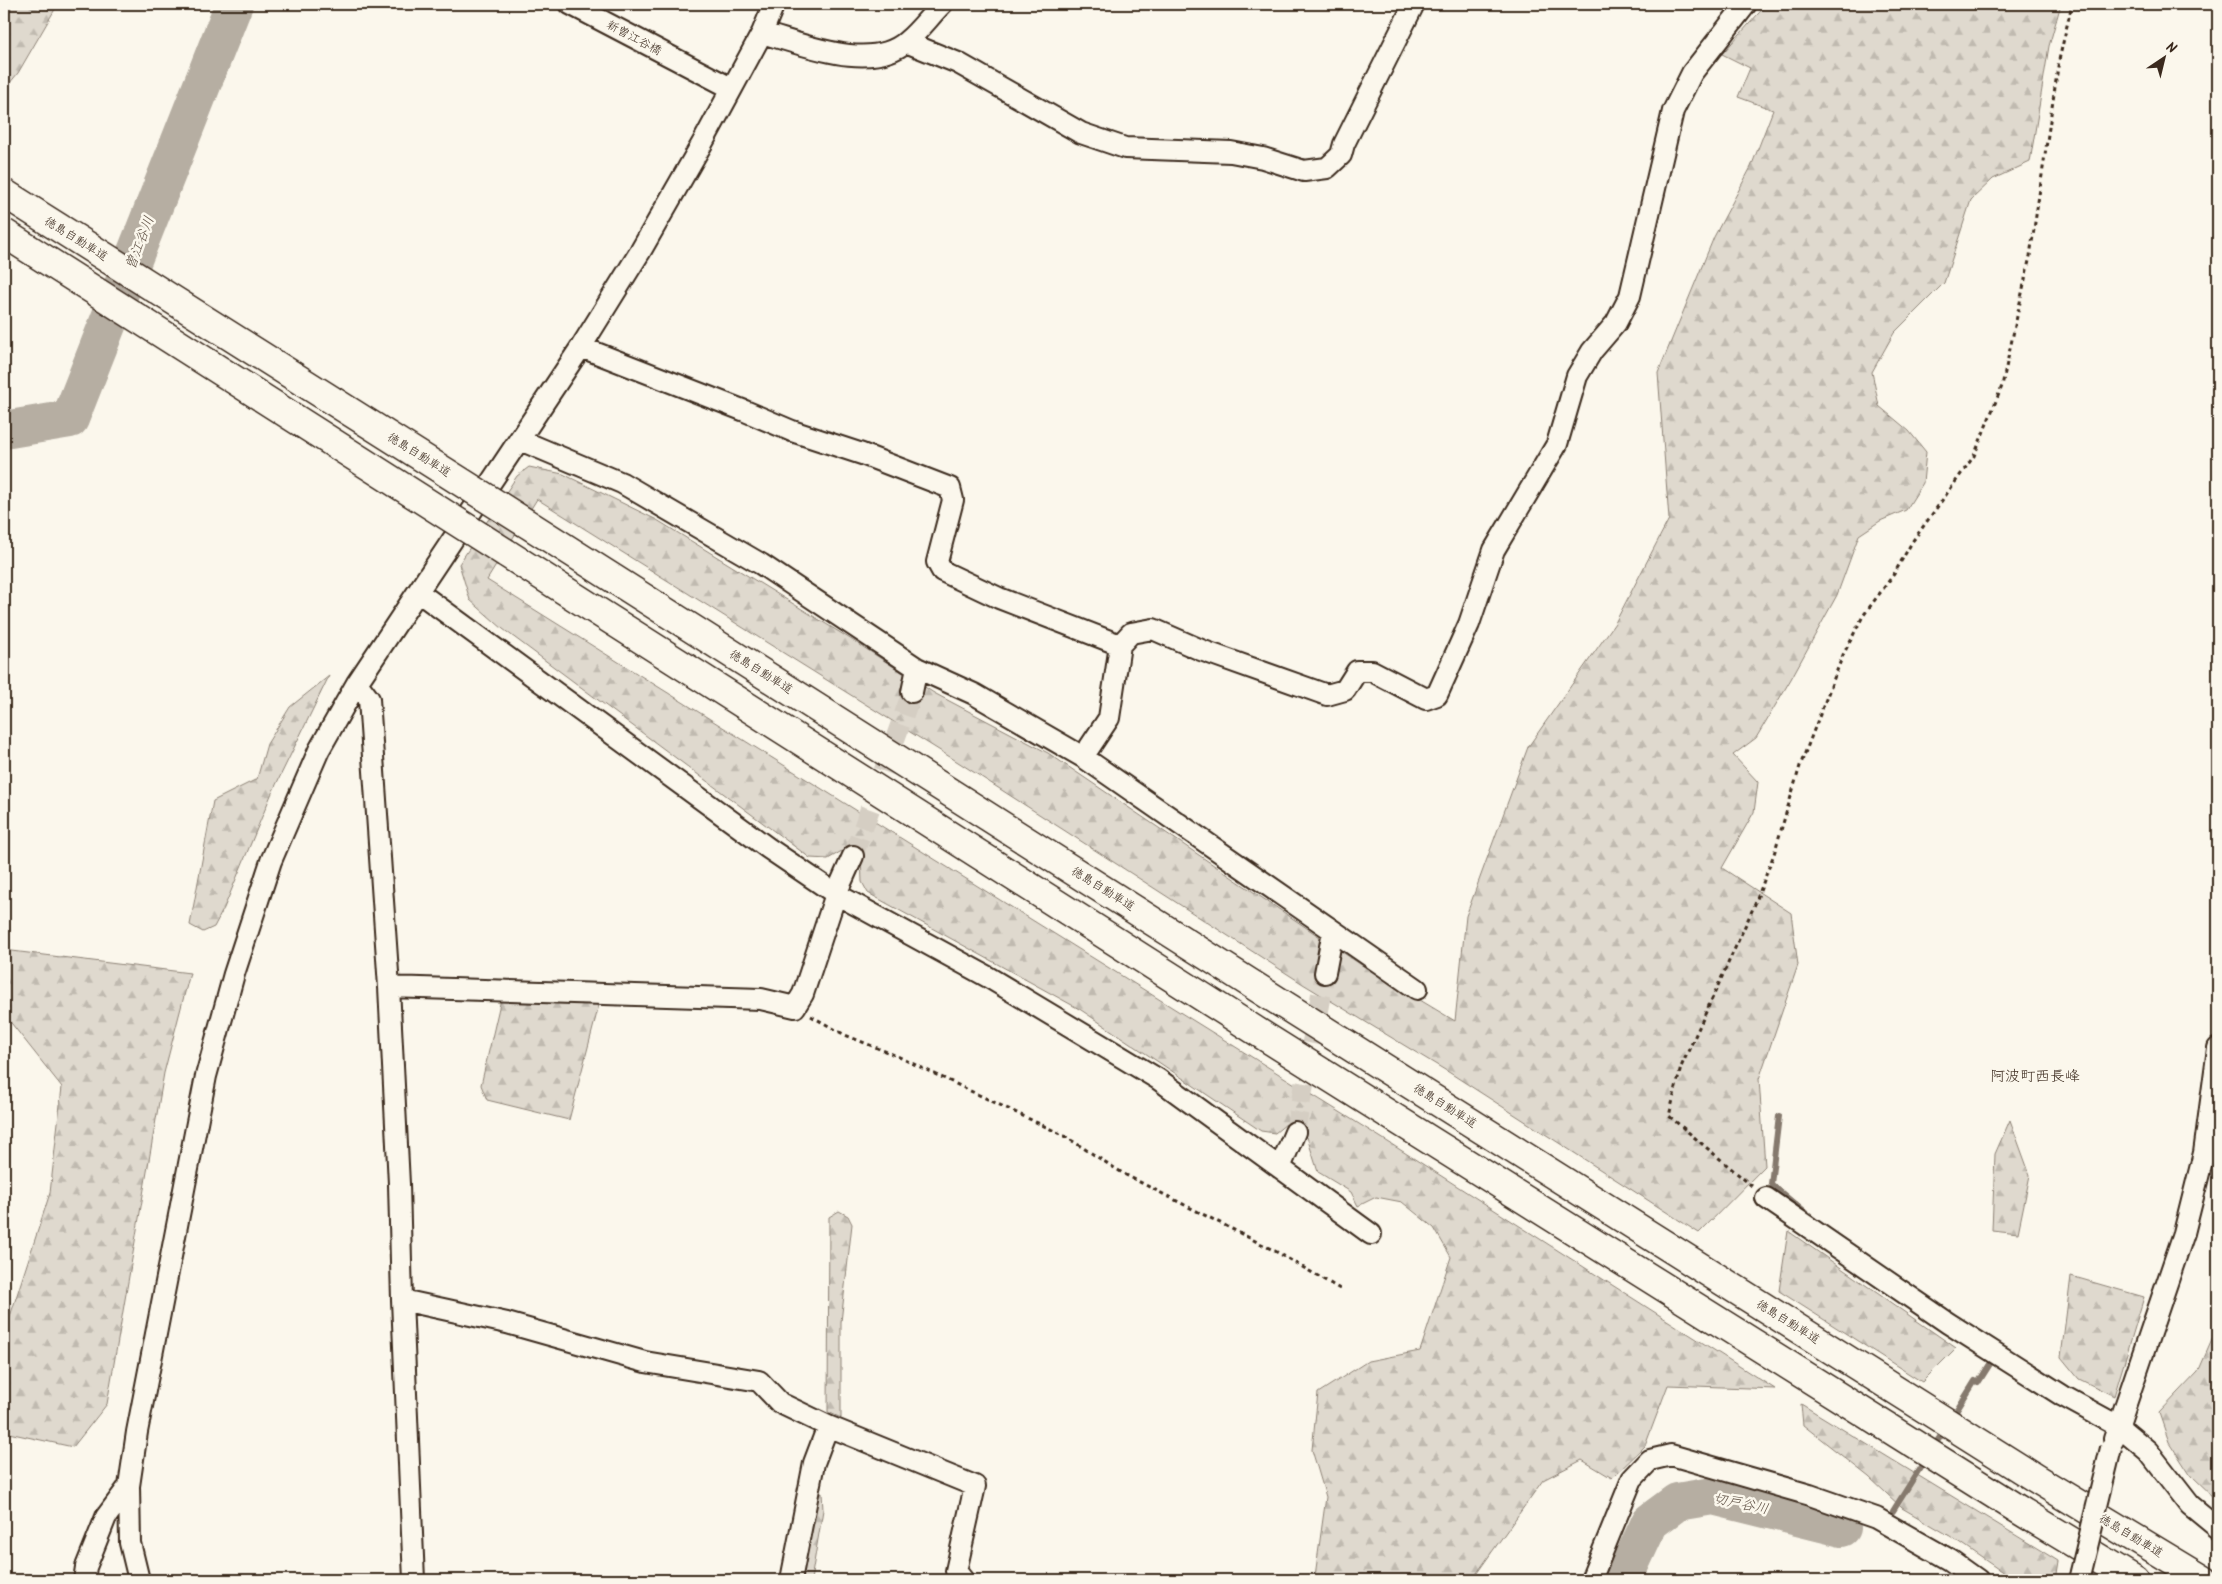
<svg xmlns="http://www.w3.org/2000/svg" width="2222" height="1584" font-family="Kalam,'Klee One',sans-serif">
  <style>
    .forest { fill: url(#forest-firs); stroke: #8d8276 }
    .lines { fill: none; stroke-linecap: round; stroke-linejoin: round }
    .stream { stroke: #85796d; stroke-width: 6 }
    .river { stroke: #b6aea2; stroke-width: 38 }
    .minor-tunnel { stroke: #d5cec3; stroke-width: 20; stroke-dasharray: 20 10; stroke-linecap: butt }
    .minor-casing { stroke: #3b2a1e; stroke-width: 24 }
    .highway-casing { stroke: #3b2a1e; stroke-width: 31 }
    .path { stroke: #3b2a1e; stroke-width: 3; stroke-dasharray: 4 4; stroke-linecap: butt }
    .minor { stroke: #fbf7ec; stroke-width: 20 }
    .highway { stroke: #fbf7ec; stroke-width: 28 }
    .minor-bridge-casing { stroke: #3b2a1e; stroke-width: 24; stroke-linecap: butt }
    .highway-bridge-casing { stroke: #3b2a1e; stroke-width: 31; stroke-linecap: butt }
    .minor-bridge { stroke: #fbf7ec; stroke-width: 20 }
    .highway-bridge { stroke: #fbf7ec; stroke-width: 28 }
    .labels { text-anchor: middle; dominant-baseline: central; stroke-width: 5; stroke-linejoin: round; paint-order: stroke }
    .street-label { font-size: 12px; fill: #3b2a1e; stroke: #fbf7ec }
    .water-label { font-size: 14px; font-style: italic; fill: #605246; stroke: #fbf7ec }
    .quarter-label { font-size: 15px; fill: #3b2a1e; stroke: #fbf7ec }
  </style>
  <defs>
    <pattern id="forest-firs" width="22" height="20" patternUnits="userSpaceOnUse" patternTransform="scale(1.25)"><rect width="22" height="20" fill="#dfd9ce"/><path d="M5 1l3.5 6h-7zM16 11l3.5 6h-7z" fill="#c0bab0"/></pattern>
  </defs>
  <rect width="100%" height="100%" fill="#fbf7ec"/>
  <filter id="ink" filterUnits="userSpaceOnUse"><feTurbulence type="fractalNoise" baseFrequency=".02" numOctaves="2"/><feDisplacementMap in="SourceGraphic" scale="10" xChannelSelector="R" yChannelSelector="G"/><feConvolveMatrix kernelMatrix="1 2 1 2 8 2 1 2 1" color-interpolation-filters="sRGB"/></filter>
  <g filter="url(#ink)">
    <path class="forest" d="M 13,4 L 58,4 L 18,73 L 4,90 L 4,22 Z
      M 1767,4 L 2061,4 L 2049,46 L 2030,162 L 1993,179 L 1971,200 L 1944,283 L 1894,333 L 1872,372 L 1879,406 L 1909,431 L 1926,452 L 1923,483 L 1906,510 L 1880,521 L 1859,535 L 1837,595 L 1791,679 L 1756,738 L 1733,755 L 1758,782 L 1754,812 L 1722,868 L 1791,913 L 1798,965 L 1759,1079 L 1765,1166 L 1699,1233 L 1450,1073 L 1303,984 L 958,762 L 537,499 L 487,580 L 1388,1142 L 1775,1389 L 1668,1385 L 1645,1446 L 1612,1478 L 1582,1460 L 1543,1480 L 1472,1580 L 1342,1580 L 1315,1576 L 1326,1497 L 1312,1450 L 1318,1393 L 1368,1361 L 1420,1351 L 1451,1257 L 1434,1228 L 1402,1202 L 1376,1197 L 1358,1206 L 1351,1192 L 1318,1172 L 1307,1137 L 1286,1124 L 1275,1133 L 1261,1131 L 1081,1010 L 868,893 L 862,882 L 861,856 L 847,848 L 828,859 L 810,858 L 503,629 L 470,600 L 459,564 L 517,476 L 529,467 L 563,474 L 657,520 L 857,643 L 934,693 L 1048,753 L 1360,964 L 1455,1021 L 1466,916 L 1528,747 L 1615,623 L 1669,519 L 1658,373 L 1714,237 L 1751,167 L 1773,110 L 1738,97 L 1750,68 L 1722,54 Z
      M 329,676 L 271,795 L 224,908 L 214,927 L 203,932 L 190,925 L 213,801 L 257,779 L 267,744 L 290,707 Z
      M 4,950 L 190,973 L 164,1073 L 107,1404 L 73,1447 L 4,1432 L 5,1332 L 50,1193 L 62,1087 L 4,1014 Z
      M 501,999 L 600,1001 L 569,1120 L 487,1100 L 481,1085 Z
      M 2010,1120 L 2030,1175 L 2018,1233 L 1992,1230 L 1995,1154 Z
      M 839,1211 L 848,1216 L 852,1224 L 841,1322 L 841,1418 L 828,1412 L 829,1217 Z
      M 1788,1231 L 1956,1348 L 1922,1382 L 1779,1291 Z
      M 2071,1276 L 2144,1297 L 2114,1396 L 2079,1379 L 2061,1357 Z
      M 2218,1326 L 2218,1502 L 2191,1476 L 2169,1442 L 2159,1413 L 2198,1372 Z
      M 1801,1404 L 2058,1561 L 2055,1580 L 2014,1580 L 1950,1536 L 1902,1508 L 1869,1477 L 1803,1425 Z
      M 822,1493 L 823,1510 L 811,1580 L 799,1580 L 815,1496 Z"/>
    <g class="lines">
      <path class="stream" d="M 1779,1116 L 1771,1184 L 1815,1221
        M 1952,1418 L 1975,1381 L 1978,1383 L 1990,1364
        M 1932,1449 L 1946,1428
        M 1893,1511 L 1925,1460"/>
      <path class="river" d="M 4,430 L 70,419 L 234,4
        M 1623,1580 L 1650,1522 L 1677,1502 L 1713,1496 L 1842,1528"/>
      <path class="minor-tunnel" d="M 853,856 L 912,692
        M 1295,1132 L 1325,973"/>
      <defs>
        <path id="minor" d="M 570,4 L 731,88
          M 762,33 C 803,44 871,73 907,41 C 920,30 930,16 942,4
          M 906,42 L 958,63 L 1081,133 L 1125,148 L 1231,152 L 1263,158 L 1304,171 L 1327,168 L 1341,155 L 1344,144 L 1414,4
          M 581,347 L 745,411 L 792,431 L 862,454 L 950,488 L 953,500 L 937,562 L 942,571 L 999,598 L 1120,645 L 1109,718 L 1083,757
          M 520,440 L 622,483 L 761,564 L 917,668 L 974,694 L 1083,757 L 1417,989
          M 418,592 L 768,848 L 836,894 L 988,977 L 1158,1079 L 1371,1234
          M 1120,645 L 1131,633 L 1153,629 L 1201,650 L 1327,695 L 1345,690 L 1357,671 L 1372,671 L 1426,699 L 1437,695 L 1469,624 L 1494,550 L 1557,444 L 1577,376 L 1592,351 L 1616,323 L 1630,296 L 1673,111 L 1692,73 L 1746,4
          M 357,683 L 369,699 L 389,987 L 399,1184 L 402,1300 L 414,1580
          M 912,692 L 917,668
          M 1325,973 L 1333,931
          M 389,987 L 761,999 L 795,1007 L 803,994 L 836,894 L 853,856
          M 1280,1168 L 1295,1132
          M 1766,1198 L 1948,1323 L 2063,1396 L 2118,1426 L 2148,1451 L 2190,1505 L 2218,1528
          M 402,1300 L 507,1323 L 645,1362 L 759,1381 L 780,1403 L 828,1426 L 975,1486 L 956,1571 L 963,1580
          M 2114,1439 L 2184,1233 L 2204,1153 L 2218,1048
          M 84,1580 L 86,1567 L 106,1517 L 129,1486
          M 139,1580 L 130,1543 L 129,1486 L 137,1432 L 206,1076 L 234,974 L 271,861 L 319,750 L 357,683 L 581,347 L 640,252 L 703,142 L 762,33 L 774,4
          M 791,1580 L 814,1463 L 828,1426
          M 1591,1580 L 1632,1479 L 1650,1460 L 1671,1455 L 1810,1495 L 1876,1518 L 1950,1560 L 1978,1580"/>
        <path id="highway" d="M 526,523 L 1286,1006 L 2035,1478 L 2204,1580
          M 506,553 L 1264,1036 L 2016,1508 L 2135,1580"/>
      </defs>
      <use href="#minor" class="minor-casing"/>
      <use href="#highway" class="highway-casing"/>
      <path class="path" d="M 811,1016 L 845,1035 L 897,1056 L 1063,1135 L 1124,1174 L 1275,1251 L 1340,1289
        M 1752,1186 L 1669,1116 L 1681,1067 L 1755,904 L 1774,854 L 1800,766 L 1843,655 L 1863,616 L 1894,574 L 1912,542 L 1974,456 L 2002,386 L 2030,256 L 2059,60 L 2072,4"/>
      <use href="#minor" class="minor"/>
      <use href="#highway" class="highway"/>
      <defs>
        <path id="minor-bridge" d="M 2079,1580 L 2111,1448"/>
        <path id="highway-bridge" d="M 4,193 L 526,523
          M 4,233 L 506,553"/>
      </defs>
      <use href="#minor-bridge" class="minor-bridge-casing"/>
      <use href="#highway-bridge" class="highway-bridge-casing"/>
      <use href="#minor-bridge" class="minor-bridge"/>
      <use href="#highway-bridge" class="highway-bridge"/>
    </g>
  </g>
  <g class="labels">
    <g class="street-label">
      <text transform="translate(634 38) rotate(28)">新曽江谷橋</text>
      <text transform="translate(76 239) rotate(32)">徳島自動車道</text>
      <text transform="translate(419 455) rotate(32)">徳島自動車道</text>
      <text transform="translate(761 672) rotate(32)">徳島自動車道</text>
      <text transform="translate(1103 889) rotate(32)">徳島自動車道</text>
      <text transform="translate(1445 1106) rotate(32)">徳島自動車道</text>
      <text transform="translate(1788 1322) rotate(32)">徳島自動車道</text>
      <text transform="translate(2131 1536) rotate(31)">徳島自動車道</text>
    </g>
    <g class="water-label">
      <text transform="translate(140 243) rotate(-69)">曽江谷川</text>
      <text transform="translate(1741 1504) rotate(12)">切戸谷川</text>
    </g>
    <g class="quarter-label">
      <text x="2035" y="1077">阿波町西長峰</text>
    </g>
  </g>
  <rect width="2222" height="1584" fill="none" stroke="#fbf7ec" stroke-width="20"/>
  <rect x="10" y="10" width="2202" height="1564" fill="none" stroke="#3b2a1e" stroke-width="2" filter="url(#ink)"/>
  <g transform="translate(2164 58) rotate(35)" stroke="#fbf7ec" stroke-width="4" paint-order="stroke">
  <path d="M0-4L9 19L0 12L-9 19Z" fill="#3b2a1e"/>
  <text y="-8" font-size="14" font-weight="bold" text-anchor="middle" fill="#3b2a1e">N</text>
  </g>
</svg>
